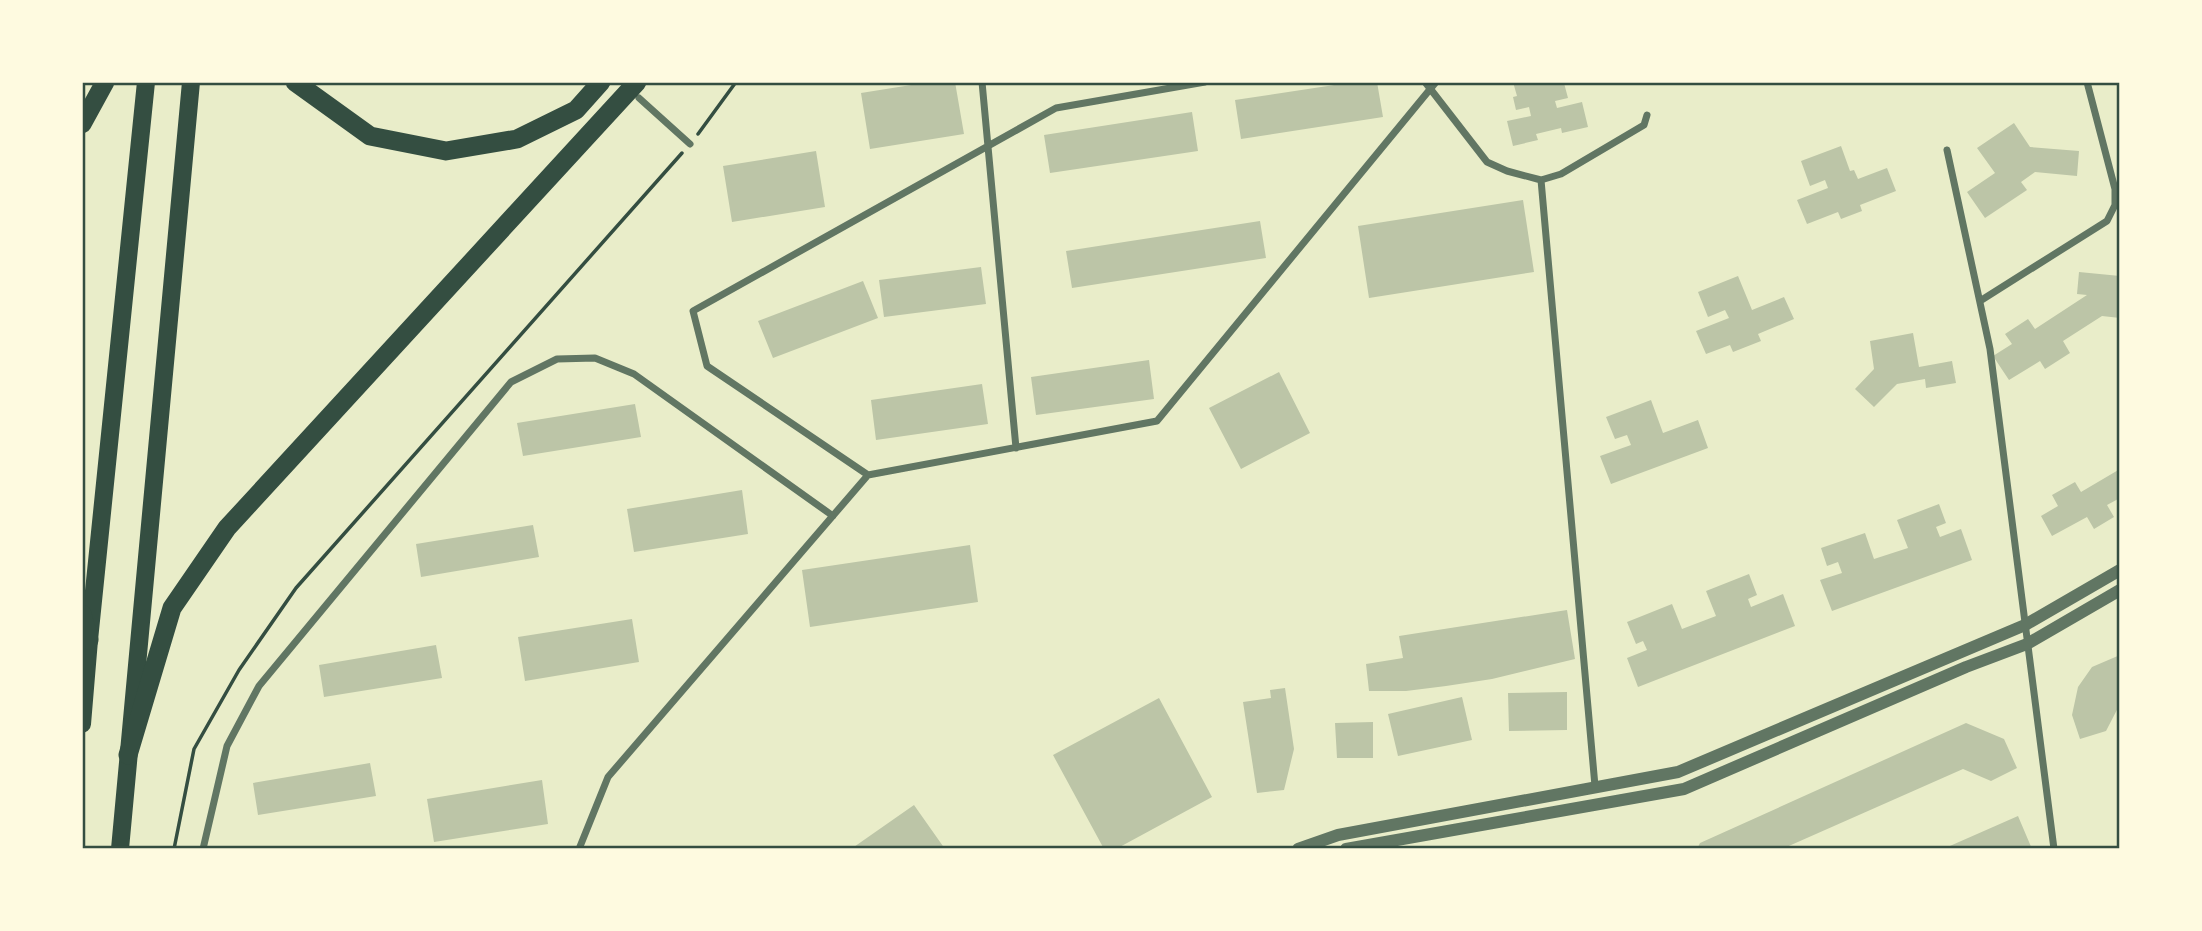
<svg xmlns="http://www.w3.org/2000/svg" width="2202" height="931" font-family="'Titillium Web',sans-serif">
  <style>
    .building { fill: #bcc5a7 }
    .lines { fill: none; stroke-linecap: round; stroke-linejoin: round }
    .path { stroke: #344e41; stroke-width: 3.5 }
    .minor { stroke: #617663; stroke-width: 7 }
    .tertiary { stroke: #617663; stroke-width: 12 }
    .primary { stroke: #344e41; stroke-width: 18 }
    .trunk { stroke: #344e41; stroke-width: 19 }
    .neatline { fill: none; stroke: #344e41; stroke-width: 2.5 }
  </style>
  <rect width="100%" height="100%" fill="#e9edc9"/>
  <path class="building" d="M 930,82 L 955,82 L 964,134 L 870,149 L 861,93 Z
    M 1354,82 L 1377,82 L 1383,117 L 1241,139 L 1235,100 Z
    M 1513,82 L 1564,83 L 1568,98 L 1555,101 L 1557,108 L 1582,102 L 1588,127 L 1562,133 L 1561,128 L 1536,134 L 1538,140 L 1513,146 L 1507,121 L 1531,116 L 1529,107 L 1516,110 L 1513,97 L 1517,96 Z
    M 1192,112 L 1198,151 L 1050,173 L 1044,135 Z
    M 2014,123 L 2030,147 L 2079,151 L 2077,176 L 2035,172 L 2021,182 L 2027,190 L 1985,218 L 1967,192 L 1995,173 L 1977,148 Z
    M 1841,146 L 1850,171 L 1854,170 L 1858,179 L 1887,168 L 1896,191 L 1860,205 L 1862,211 L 1841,219 L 1838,212 L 1807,224 L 1797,200 L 1828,188 L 1825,180 L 1810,186 L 1801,161 Z
    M 816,151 L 825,207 L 732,222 L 723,166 Z
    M 1523,200 L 1534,272 L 1369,298 L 1358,226 Z
    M 1260,221 L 1266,258 L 1072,288 L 1066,251 Z
    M 981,267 L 986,304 L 884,317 L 879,280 Z
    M 2079,272 L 2120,276 L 2120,318 L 2102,316 L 2063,341 L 2070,353 L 2045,369 L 2040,361 L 2009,380 L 1993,356 L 2012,344 L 2005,334 L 2028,319 L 2035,329 L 2087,295 L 2077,294 Z
    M 1738,276 L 1752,310 L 1784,297 L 1794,319 L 1758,334 L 1761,341 L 1733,352 L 1730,345 L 1706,354 L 1696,331 L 1729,318 L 1725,310 L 1708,317 L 1698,292 Z
    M 863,281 L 878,318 L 773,358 L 758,321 Z
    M 1913,333 L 1919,367 L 1952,361 L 1956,383 L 1926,388 L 1925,379 L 1897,384 L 1874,407 L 1855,389 L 1874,369 L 1870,341 Z
    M 1149,360 L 1154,399 L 1036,415 L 1031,377 Z
    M 1279,372 L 1310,433 L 1241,469 L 1209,408 Z
    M 982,384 L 988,424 L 876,440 L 871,400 Z
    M 1651,400 L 1663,433 L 1698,420 L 1708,448 L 1611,484 L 1600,456 L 1631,445 L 1627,435 L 1615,439 L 1606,417 Z
    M 635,404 L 641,437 L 523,456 L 517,423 Z
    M 2120,469 L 2120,498 L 2107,505 L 2114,517 L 2094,529 L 2087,517 L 2052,536 L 2041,516 L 2058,506 L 2052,495 L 2075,482 L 2081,492 Z
    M 742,490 L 748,534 L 634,552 L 627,509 Z
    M 1939,504 L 1946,523 L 1936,527 L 1940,537 L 1961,529 L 1972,560 L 1832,611 L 1820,580 L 1842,573 L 1838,562 L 1827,566 L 1821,548 L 1865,533 L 1874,559 L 1908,548 L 1897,520 Z
    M 533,525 L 539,557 L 421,577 L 416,544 Z
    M 970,545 L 978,602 L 810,627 L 802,570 Z
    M 1749,574 L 1757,595 L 1748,599 L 1751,607 L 1783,594 L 1795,626 L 1638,687 L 1627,658 L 1647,650 L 1643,641 L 1636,644 L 1627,622 L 1672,604 L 1682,629 L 1716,616 L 1706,591 Z
    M 1567,610 L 1575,659 L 1492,679 L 1446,686 L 1406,691 L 1369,691 L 1366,664 L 1403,658 L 1399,636 Z
    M 632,619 L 639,662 L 525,681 L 518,637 Z
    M 436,645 L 442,678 L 324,697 L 319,665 Z
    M 2120,655 L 2120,704 L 2106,731 L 2080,739 L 2072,715 L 2078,687 L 2092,667 Z
    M 1285,688 L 1294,749 L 1284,790 L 1257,793 L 1243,702 L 1271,698 L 1270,690 Z
    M 1567,692 L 1567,730 L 1509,731 L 1508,693 Z
    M 1462,697 L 1472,740 L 1398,756 L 1388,714 Z
    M 1159,698 L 1212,797 L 1116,849 L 1104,849 L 1053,755 Z
    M 1373,722 L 1373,758 L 1337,758 L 1335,723 Z
    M 1966,723 L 2004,739 L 2017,768 L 1991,781 L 1963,769 L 1782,849 L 1697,849 L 1700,843 Z
    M 370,763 L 376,796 L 258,815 L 253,783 Z
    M 542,780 L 548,824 L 434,842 L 427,799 Z
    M 914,805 L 945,849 L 851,849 Z
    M 2018,816 L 2032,849 L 1943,849 Z"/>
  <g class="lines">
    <path class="path" d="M 698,134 L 736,82
      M 174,849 L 194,749 L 239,670 L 296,588 L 682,153"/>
    <path class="minor" d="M 982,82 L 1016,448
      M 1425,82 L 1487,162 L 1507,171 L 1541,180 L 1561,174 L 1644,125 L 1647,115
      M 639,98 L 690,144
      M 1947,150 L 1990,349 L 2054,849
      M 1541,180 L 1595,786
      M 1980,301 L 2107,221 L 2115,205 L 2115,189 L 2087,82
      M 868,475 L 707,366 L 693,311 L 1056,108 L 1205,82
      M 203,849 L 227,746 L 259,686 L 511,382 L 557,359 L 595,358 L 634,374 L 833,516
      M 579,849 L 608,777 L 868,475 L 1157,421 L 1436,82"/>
    <path class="tertiary" d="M 1298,849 L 1338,835 L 1678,772 L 2025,625 L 2120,570
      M 1346,849 L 1684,789 L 1966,667 L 2027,644 L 2120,590"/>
    <path class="primary" d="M 82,724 L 89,640 L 146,82
      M 120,849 L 191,82"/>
    <path class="trunk" d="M 295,82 L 370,136 L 446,151 L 517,139 L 576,110 L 601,82
      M 82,124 L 105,82
      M 82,614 L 89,640
      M 128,755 L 172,608 L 227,528 L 637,82"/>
  </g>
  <rect width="2202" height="931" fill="none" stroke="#fefae0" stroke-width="168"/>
  <rect x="84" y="84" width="2034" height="763" class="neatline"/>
</svg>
